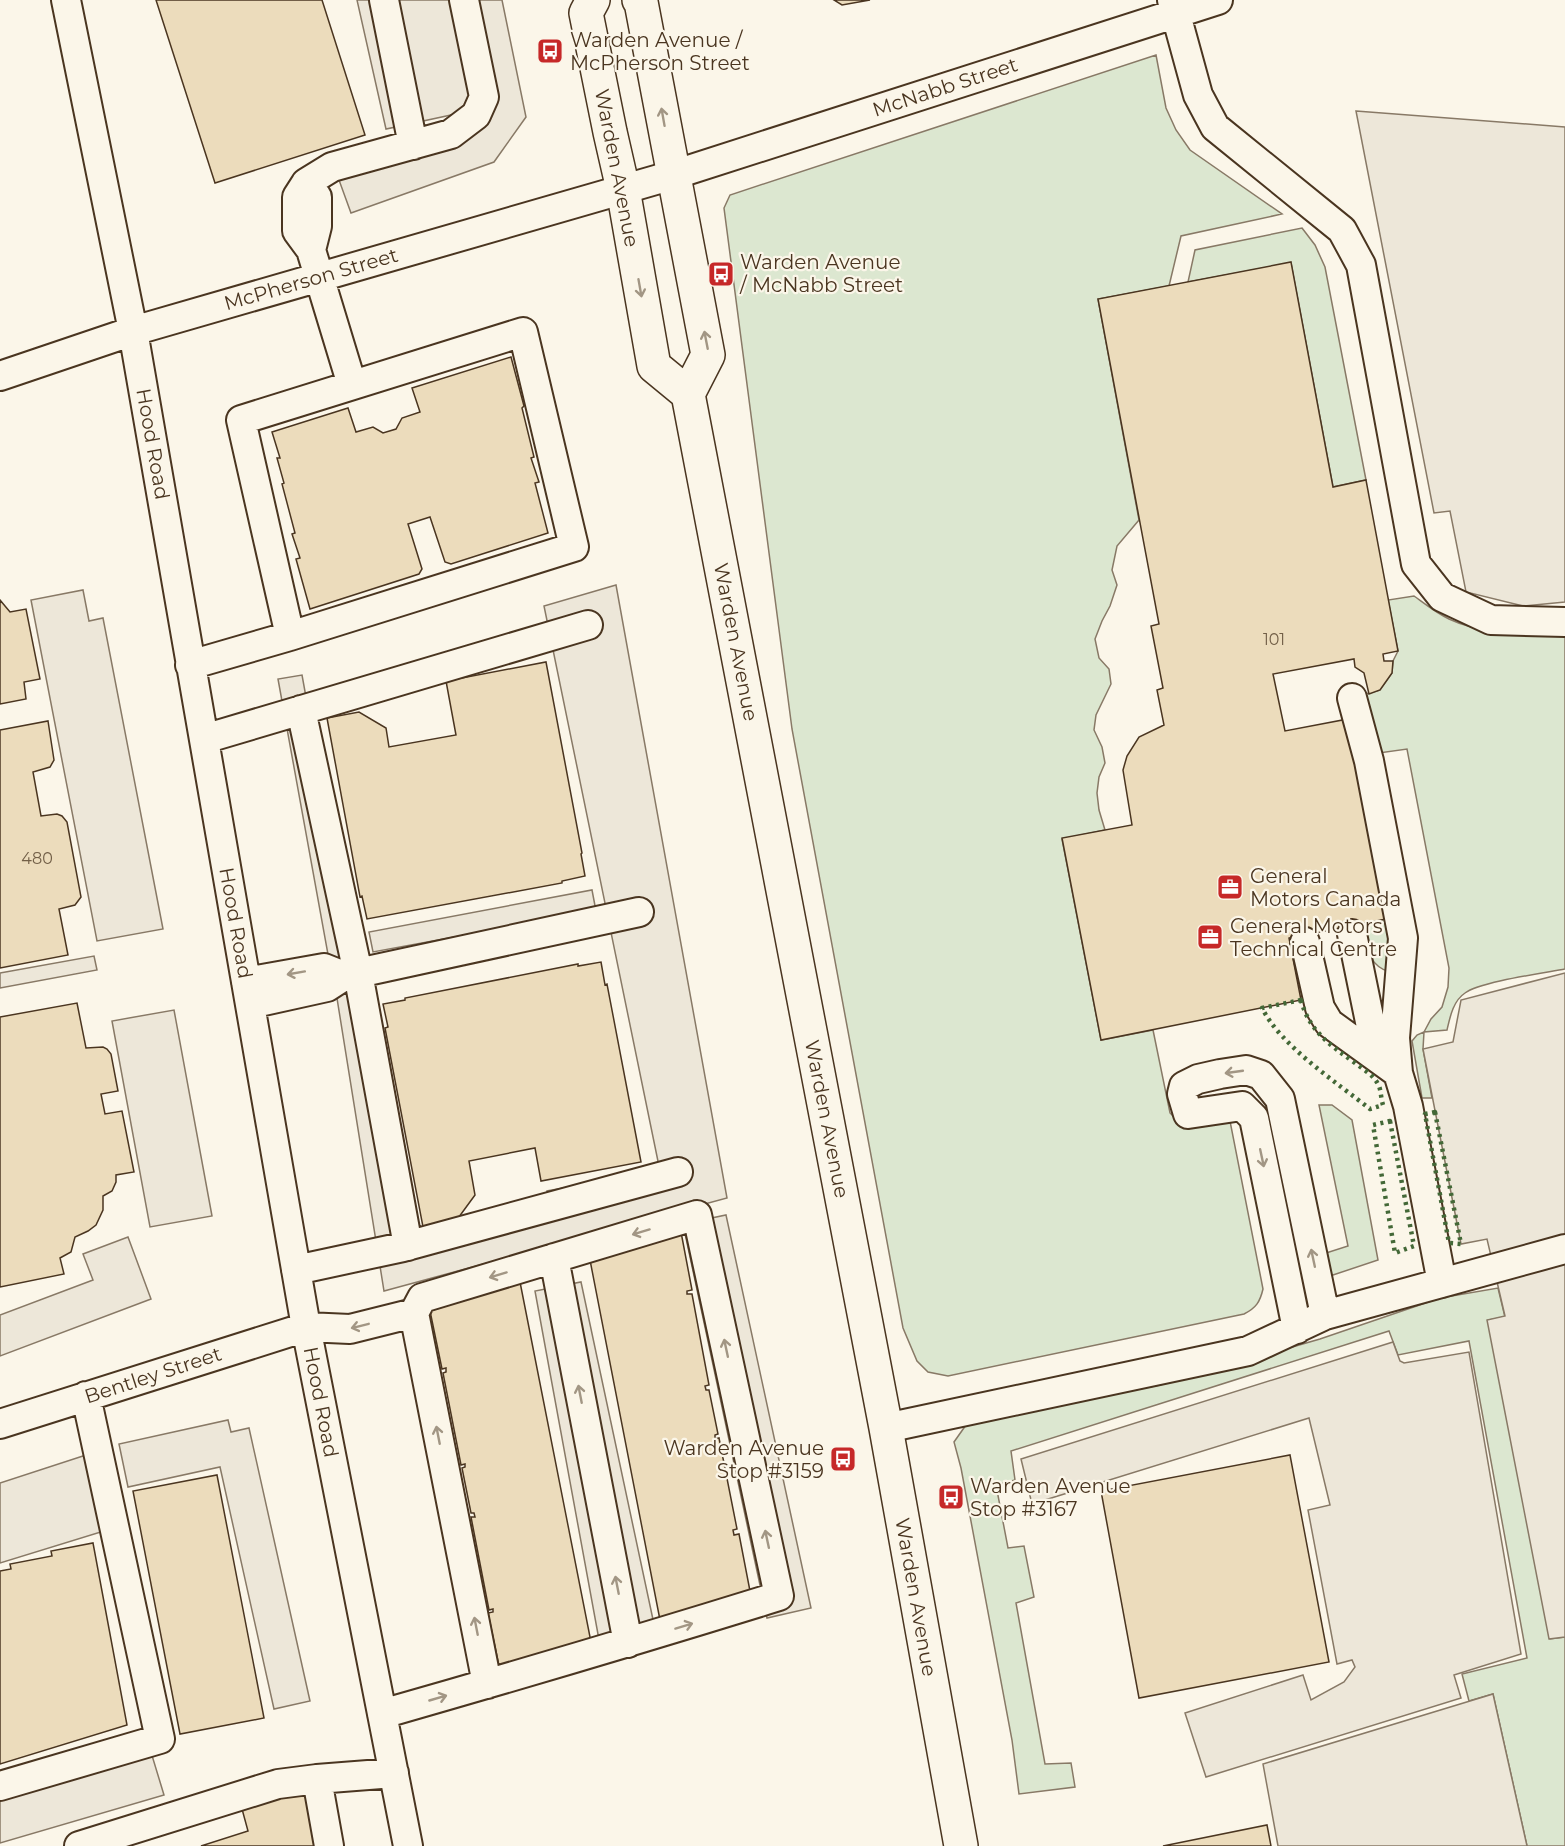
<svg xmlns="http://www.w3.org/2000/svg" width="1565" height="1846" font-family="Montserrat,sans-serif">
  <style>
    .green { fill: #dce7d0; stroke: #887966; stroke-width: 1.5 }
    .parking { fill: #ede7d9; stroke: #887966; stroke-width: 1.5 }
    .building { fill: #ecdcbc; stroke: #4a3520; stroke-width: 1.5 }
    .lines { fill: none; stroke-linecap: round; stroke-linejoin: round }
    .minor-casing { stroke: #4a3520; stroke-width: 32 }
    .major-casing { stroke: #4a3520; stroke-width: 36 }
    .minor { stroke: #fbf6e9; stroke-width: 28 }
    .major { stroke: #fbf6e9; stroke-width: 33 }
    .hedge { stroke: #436837; stroke-width: 4.5; stroke-dasharray: 3 4.5; stroke-linecap: butt }
    .oneway { stroke: #a29684 }
    .labels { text-anchor: middle; dominant-baseline: central; stroke-width: 4.5; stroke-linejoin: round; paint-order: stroke }
    .number-label { font-size: 16px; fill: #725f47 }
    .poi-label { font-size: 20px; fill: #4a3520; stroke: #fbf6e9; text-anchor: start }
    .street-label { font-size: 20px; fill: #4a3520; stroke: #fbf6e9 }
  </style>
  <rect width="100%" height="100%" fill="#fbf6e9"/>
  <path class="green" d="M 1156,55 L 1166,108 L 1176,130 L 1190,150 L 1282,214 L 1181,236 L 1169,286 L 1098,299 L 1139,520 L 1117,546 L 1112,570 L 1117,585 L 1110,606 L 1102,621 L 1095,639 L 1099,658 L 1109,669 L 1111,684 L 1096,715 L 1094,730 L 1102,747 L 1105,763 L 1099,777 L 1097,793 L 1099,810 L 1105,830 L 1062,839 L 1101,1040 L 1153,1030 L 1170,1113 L 1180,1123 L 1230,1121 L 1263,1289 C 1260,1302 1256,1308 1244,1314 L 948,1376 L 928,1372 L 917,1361 L 903,1328 L 792,729 L 724,208 L 730,195 Z
    M 1302,228 L 1315,245 L 1325,267 L 1366,480 L 1333,487 L 1291,263 L 1188,282 L 1195,250 Z
    M 1414,596 C 1425,604 1436,613 1449,619 C 1485,636 1526,632 1565,633 L 1565,969 C 1544,973 1479,982 1465,993 C 1453,1001 1450,1017 1447,1030 L 1424,1032 L 1423,1049 L 1432,1098 L 1422,1098 L 1412,1041 L 1417,1035 L 1424,1032 L 1431,1019 L 1442,1007 L 1448,987 L 1449,968 L 1407,749 L 1379,753 L 1361,695 L 1380,690 L 1392,673 L 1393,661 L 1398,651 L 1388,600 Z
    M 1386,919 L 1389,926 L 1390,972 C 1367,966 1367,945 1363,924 Z
    M 1319,1105 L 1332,1105 L 1352,1120 L 1378,1260 L 1330,1276 L 1326,1253 L 1348,1246 Z
    M 1498,1288 L 1505,1317 L 1488,1320 L 1550,1639 L 1565,1637 L 1565,1846 L 1527,1846 L 1493,1694 L 1469,1701 L 1462,1674 L 1527,1658 L 1469,1341 L 1398,1355 L 1389,1331 L 1011,1451 L 1015,1480 L 996,1485 L 1008,1548 L 1024,1546 L 1034,1597 L 1016,1603 L 1045,1764 L 1071,1763 L 1075,1787 L 1019,1794 L 1012,1740 L 961,1468 L 954,1442 L 966,1425 L 1063,1403 L 1160,1385 L 1320,1339 L 1440,1298 Z"/>
  <path class="parking" d="M 357,0 L 502,0 L 526,117 L 494,162 L 351,213 L 335,169 L 474,110 L 386,129 Z
    M 1356,111 L 1565,127 L 1565,602 L 1523,606 L 1466,592 L 1450,511 L 1434,513 Z
    M 616,585 L 727,1198 L 384,1291 L 336,992 L 365,991 L 417,1244 L 546,1211 L 547,1191 L 660,1171 L 544,606 Z
    M 83,590 L 89,621 L 103,618 L 163,929 L 97,941 L 31,600 Z
    M 302,675 L 353,956 L 329,960 L 278,679 Z
    M 592,890 L 596,911 L 373,952 L 369,932 Z
    M 94,956 L 97,970 L 0,988 L 0,973 Z
    M 1565,973 L 1565,1637 L 1549,1639 L 1487,1320 L 1505,1316 L 1487,1239 L 1461,1244 L 1423,1049 L 1453,1042 L 1461,1000 Z
    M 174,1010 L 212,1216 L 150,1227 L 112,1021 Z
    M 726,1215 L 811,1608 L 767,1618 L 683,1224 Z
    M 128,1237 L 151,1299 L 0,1356 L 0,1315 L 93,1280 L 83,1254 Z
    M 581,1282 L 658,1643 L 602,1656 L 535,1291 Z
    M 1393,1342 L 1400,1361 L 1404,1363 L 1469,1352 L 1521,1654 L 1454,1675 L 1461,1698 L 1206,1777 L 1185,1713 L 1303,1675 L 1311,1700 L 1344,1682 L 1355,1667 L 1352,1660 L 1337,1664 L 1308,1510 L 1330,1505 L 1309,1418 L 1032,1504 L 1021,1459 Z
    M 228,1420 L 231,1432 L 249,1428 L 310,1701 L 274,1709 L 220,1467 L 128,1487 L 119,1444 Z
    M 86,1455 L 104,1531 L 0,1563 L 0,1483 Z
    M 1493,1694 L 1527,1846 L 1278,1846 L 1263,1764 Z
    M 147,1739 L 164,1795 L 0,1843 L 0,1783 Z"/>
  <path class="building" d="M 156,0 L 322,0 L 365,135 L 215,183 Z
    M 834,0 L 870,0 L 842,5 Z
    M 1291,262 L 1333,487 L 1366,480 L 1398,651 L 1383,654 L 1384,661 L 1393,661 L 1392,673 L 1380,690 L 1369,694 L 1364,673 L 1355,667 L 1354,659 L 1273,674 L 1285,731 L 1348,719 L 1386,919 L 1289,938 L 1301,1000 L 1101,1040 L 1062,838 L 1132,825 L 1123,770 L 1127,756 L 1139,737 L 1164,725 L 1157,690 L 1163,688 L 1151,626 L 1159,624 L 1098,299 Z
    M 511,357 L 524,406 L 522,408 L 534,457 L 531,458 L 539,482 L 535,483 L 548,533 L 451,564 L 445,562 L 430,517 L 408,524 L 422,569 L 419,574 L 310,609 L 296,559 L 300,558 L 292,534 L 295,533 L 282,484 L 284,483 L 277,458 L 280,458 L 272,432 L 348,408 L 356,432 L 373,427 L 383,433 L 396,429 L 402,418 L 420,412 L 412,388 Z
    M 0,600 L 10,612 L 26,609 L 40,679 L 24,682 L 26,699 L 0,704 Z
    M 546,662 L 582,853 L 581,854 L 585,876 L 562,881 L 562,883 L 367,919 L 362,896 L 360,897 L 327,718 L 359,712 L 386,728 L 389,747 L 456,735 L 446,681 Z
    M 48,721 L 54,760 L 50,767 L 33,772 L 41,816 L 57,814 L 62,816 L 67,822 L 81,897 L 75,905 L 59,909 L 68,955 L 0,968 L 0,730 Z
    M 601,962 L 605,985 L 607,984 L 641,1162 L 541,1181 L 535,1148 L 469,1161 L 475,1195 L 456,1221 L 423,1227 L 385,1028 L 388,1027 L 383,1004 L 405,1000 L 405,998 L 578,964 L 578,966 Z
    M 77,1003 L 86,1048 L 103,1047 L 107,1049 L 111,1054 L 118,1091 L 101,1094 L 105,1114 L 122,1111 L 134,1172 L 116,1175 L 116,1182 L 112,1191 L 103,1196 L 103,1210 L 96,1225 L 88,1231 L 75,1237 L 71,1252 L 60,1258 L 64,1274 L 0,1287 L 0,1017 Z
    M 681,1232 L 692,1290 L 687,1291 L 687,1294 L 692,1294 L 709,1385 L 705,1386 L 706,1390 L 709,1390 L 718,1434 L 715,1435 L 715,1439 L 719,1438 L 737,1529 L 733,1530 L 734,1535 L 739,1534 L 750,1591 L 660,1620 L 590,1260 Z
    M 520,1282 L 591,1642 L 500,1671 L 488,1613 L 493,1612 L 493,1609 L 489,1610 L 471,1517 L 475,1517 L 474,1513 L 471,1513 L 462,1468 L 465,1467 L 465,1464 L 461,1465 L 443,1373 L 446,1372 L 446,1368 L 442,1369 L 430,1311 Z
    M 1290,1455 L 1329,1662 L 1139,1698 L 1101,1491 Z
    M 217,1475 L 264,1718 L 180,1734 L 133,1491 Z
    M 93,1543 L 127,1725 L 0,1764 L 0,1571 L 11,1569 L 10,1564 L 52,1556 L 51,1551 Z
    M 305,1789 L 315,1846 L 201,1846 L 248,1831 L 242,1809 Z
    M 1267,1825 L 1271,1846 L 1163,1846 Z"/>
  <g class="lines">
    <defs>
      <path id="minor" d="M 66,0 L 133,331 L 306,1327 L 408,1846
        M 384,0 L 413,145
        M 1172,0 L 1198,95 L 1215,127 L 1342,230 L 1361,265 L 1416,564 L 1442,597 L 1491,620 L 1565,622
        M 306,183 L 332,167 L 451,134 L 476,115 L 484,97 L 464,0
        M 311,250 L 317,226 L 317,197 L 306,183 L 297,197 L 297,231 L 311,250 L 352,385
        M 0,376 L 133,331 L 673,175 L 1218,0
        M 190,665 L 290,636 L 574,547 L 523,332 L 241,420 L 290,636
        M 1352,698 L 1369,761 L 1403,938 L 1395,1038 L 1398,1073
        M 301,710 L 358,973 L 639,912
        M 204,739 L 588,625
        M 1352,934 L 1377,1056
        M 1305,942 L 1320,1008 L 1329,1023 L 1398,1073 L 1408,1106 L 1442,1283
        M 246,982 L 324,968 L 344,976
        M 250,1004 L 327,987 L 344,976 L 358,973 L 408,1246
        M 554,1258 L 628,1643
        M 296,1270 L 403,1247 L 678,1172
        M 1297,1329 L 1254,1118 L 1242,1106 L 1188,1114 L 1182,1094 L 1184,1086 L 1198,1079 L 1220,1074 L 1246,1070 L 1261,1075 L 1280,1099 L 1325,1315
        M 0,1424 L 306,1327 L 350,1329 L 414,1313
        M 886,1428 L 1248,1351 L 1325,1315 L 1565,1249
        M 382,1714 C 515,1676 647,1637 779,1596 L 697,1215 L 422,1298 L 414,1313 L 487,1684
        M 0,1786 L 160,1739 L 86,1396
        M 79,1846 L 278,1784 L 317,1779
        M 329,1846 L 317,1779 L 394,1773"/>
      <path id="major" d="M 593,0 L 586,13 L 610,132 L 623,189 L 654,366 L 688,394
        M 639,0 L 641,2 L 708,355 L 688,394 L 886,1428 L 961,1846"/>
    </defs>
    <use href="#minor" class="minor-casing"/>
    <use href="#major" class="major-casing"/>
    <use href="#minor" class="minor"/>
    <use href="#major" class="major"/>
    <path class="hedge" d="M 1301,1000 C 1309,1031 1330,1045 1355,1063 C 1364,1070 1374,1075 1379,1086 C 1381,1091 1381,1099 1383,1105 L 1370,1109 C 1336,1082 1281,1046 1262,1008 Z
      M 1435,1112 L 1461,1244 L 1449,1243 L 1425,1114 Z
      M 1390,1121 L 1414,1246 L 1395,1253 L 1373,1125 Z"/>
  </g>
  <defs><path id="oneway-shaft" d="M-6 0H5M1.5-3L5.5 0L1.5 3" fill="none" stroke-width="1.6" stroke-linecap="round" stroke-linejoin="round" transform="scale(1.5)"/></defs>
  <g class="oneway">
    <use href="#oneway-shaft" transform="translate(663 117) rotate(-100)"/>
    <use href="#oneway-shaft" transform="translate(640 288) rotate(80)"/>
    <use href="#oneway-shaft" transform="translate(706 340) rotate(-101)"/>
    <use href="#oneway-shaft" transform="translate(296 973) rotate(170)"/>
    <use href="#oneway-shaft" transform="translate(1234 1072) rotate(172)"/>
    <use href="#oneway-shaft" transform="translate(1262 1158) rotate(78)"/>
    <use href="#oneway-shaft" transform="translate(641 1232) rotate(163)"/>
    <use href="#oneway-shaft" transform="translate(1313 1258) rotate(-102)"/>
    <use href="#oneway-shaft" transform="translate(498 1275) rotate(163)"/>
    <use href="#oneway-shaft" transform="translate(360 1326) rotate(166)"/>
    <use href="#oneway-shaft" transform="translate(726 1348) rotate(-102)"/>
    <use href="#oneway-shaft" transform="translate(580 1394) rotate(-101)"/>
    <use href="#oneway-shaft" transform="translate(438 1435) rotate(-101)"/>
    <use href="#oneway-shaft" transform="translate(767 1539) rotate(-102)"/>
    <use href="#oneway-shaft" transform="translate(617 1585) rotate(-101)"/>
    <use href="#oneway-shaft" transform="translate(476 1626) rotate(-101)"/>
    <use href="#oneway-shaft" transform="translate(684 1626) rotate(-17)"/>
    <use href="#oneway-shaft" transform="translate(438 1698) rotate(-16)"/>
  </g>
  <defs>
    <symbol id="bus-square" viewBox="-11 -11 22 22"><rect x="-9" y="-9" width="18" height="18" rx="4" fill="#c62828" stroke="#fbf6e9"/><path d="M-5-6H5V4H4V6H2V4H-2V6H-4V4H-5ZM-3.5-4V0h7V-4ZM-3.5 1.2v1.5H-2V1.2ZM2 1.2v1.5H3.5V1.2Z" fill="#fff"/></symbol>
    <symbol id="office-square" viewBox="-11 -11 22 22"><rect x="-9" y="-9" width="18" height="18" rx="4" fill="#c62828" stroke="#fbf6e9"/><path d="M-6-3h4V-5.5h4V-3h4V5H-6ZM-1-4.5V-3h2v-1.5ZM-6 0V1H6V0Z" fill="#fff"/></symbol>
  </defs>
  <g fill-rule="evenodd">
    <use href="#bus-square" x="535" y="36" width="30" height="30"/>
    <use href="#bus-square" x="706" y="259" width="30" height="30"/>
    <use href="#office-square" x="1215" y="872" width="30" height="30"/>
    <use href="#office-square" x="1195" y="922" width="30" height="30"/>
    <use href="#bus-square" x="828" y="1444" width="30" height="30"/>
    <use href="#bus-square" x="936" y="1482" width="30" height="30"/>
  </g>
  <g class="labels">
    <g class="number-label">
      <text x="1274" y="639">101</text>
      <text x="37" y="858">480</text>
    </g>
    <g class="poi-label">
      <text x="570" y="40">Warden Avenue /<tspan x="570" dy="23">McPherson Street</tspan></text>
      <text x="740" y="262">Warden Avenue<tspan x="740" dy="23">/ McNabb Street</tspan></text>
      <text x="1250" y="876">General<tspan x="1250" dy="23">Motors Canada</tspan></text>
      <text x="1230" y="926">General Motors<tspan x="1230" dy="23">Technical Centre</tspan></text>
      <text x="824" y="1448" text-anchor="end">Warden Avenue<tspan x="824" dy="23">Stop #3159</tspan></text>
      <text x="970" y="1486">Warden Avenue<tspan x="970" dy="23">Stop #3167</tspan></text>
    </g>
    <g class="street-label">
      <text transform="translate(945 87) rotate(-18)">McNabb Street</text>
      <text transform="translate(617 168) rotate(79)">Warden Avenue</text>
      <text transform="translate(311 279) rotate(-16)">McPherson Street</text>
      <text transform="translate(153 444) rotate(80)">Hood Road</text>
      <text transform="translate(736 642) rotate(79)">Warden Avenue</text>
      <text transform="translate(236 923) rotate(80)">Hood Road</text>
      <text transform="translate(827 1119) rotate(79)">Warden Avenue</text>
      <text transform="translate(153 1375) rotate(-18)">Bentley Street</text>
      <text transform="translate(321 1402) rotate(79)">Hood Road</text>
      <text transform="translate(916 1597) rotate(80)">Warden Avenue</text>
    </g>
  </g>
</svg>
